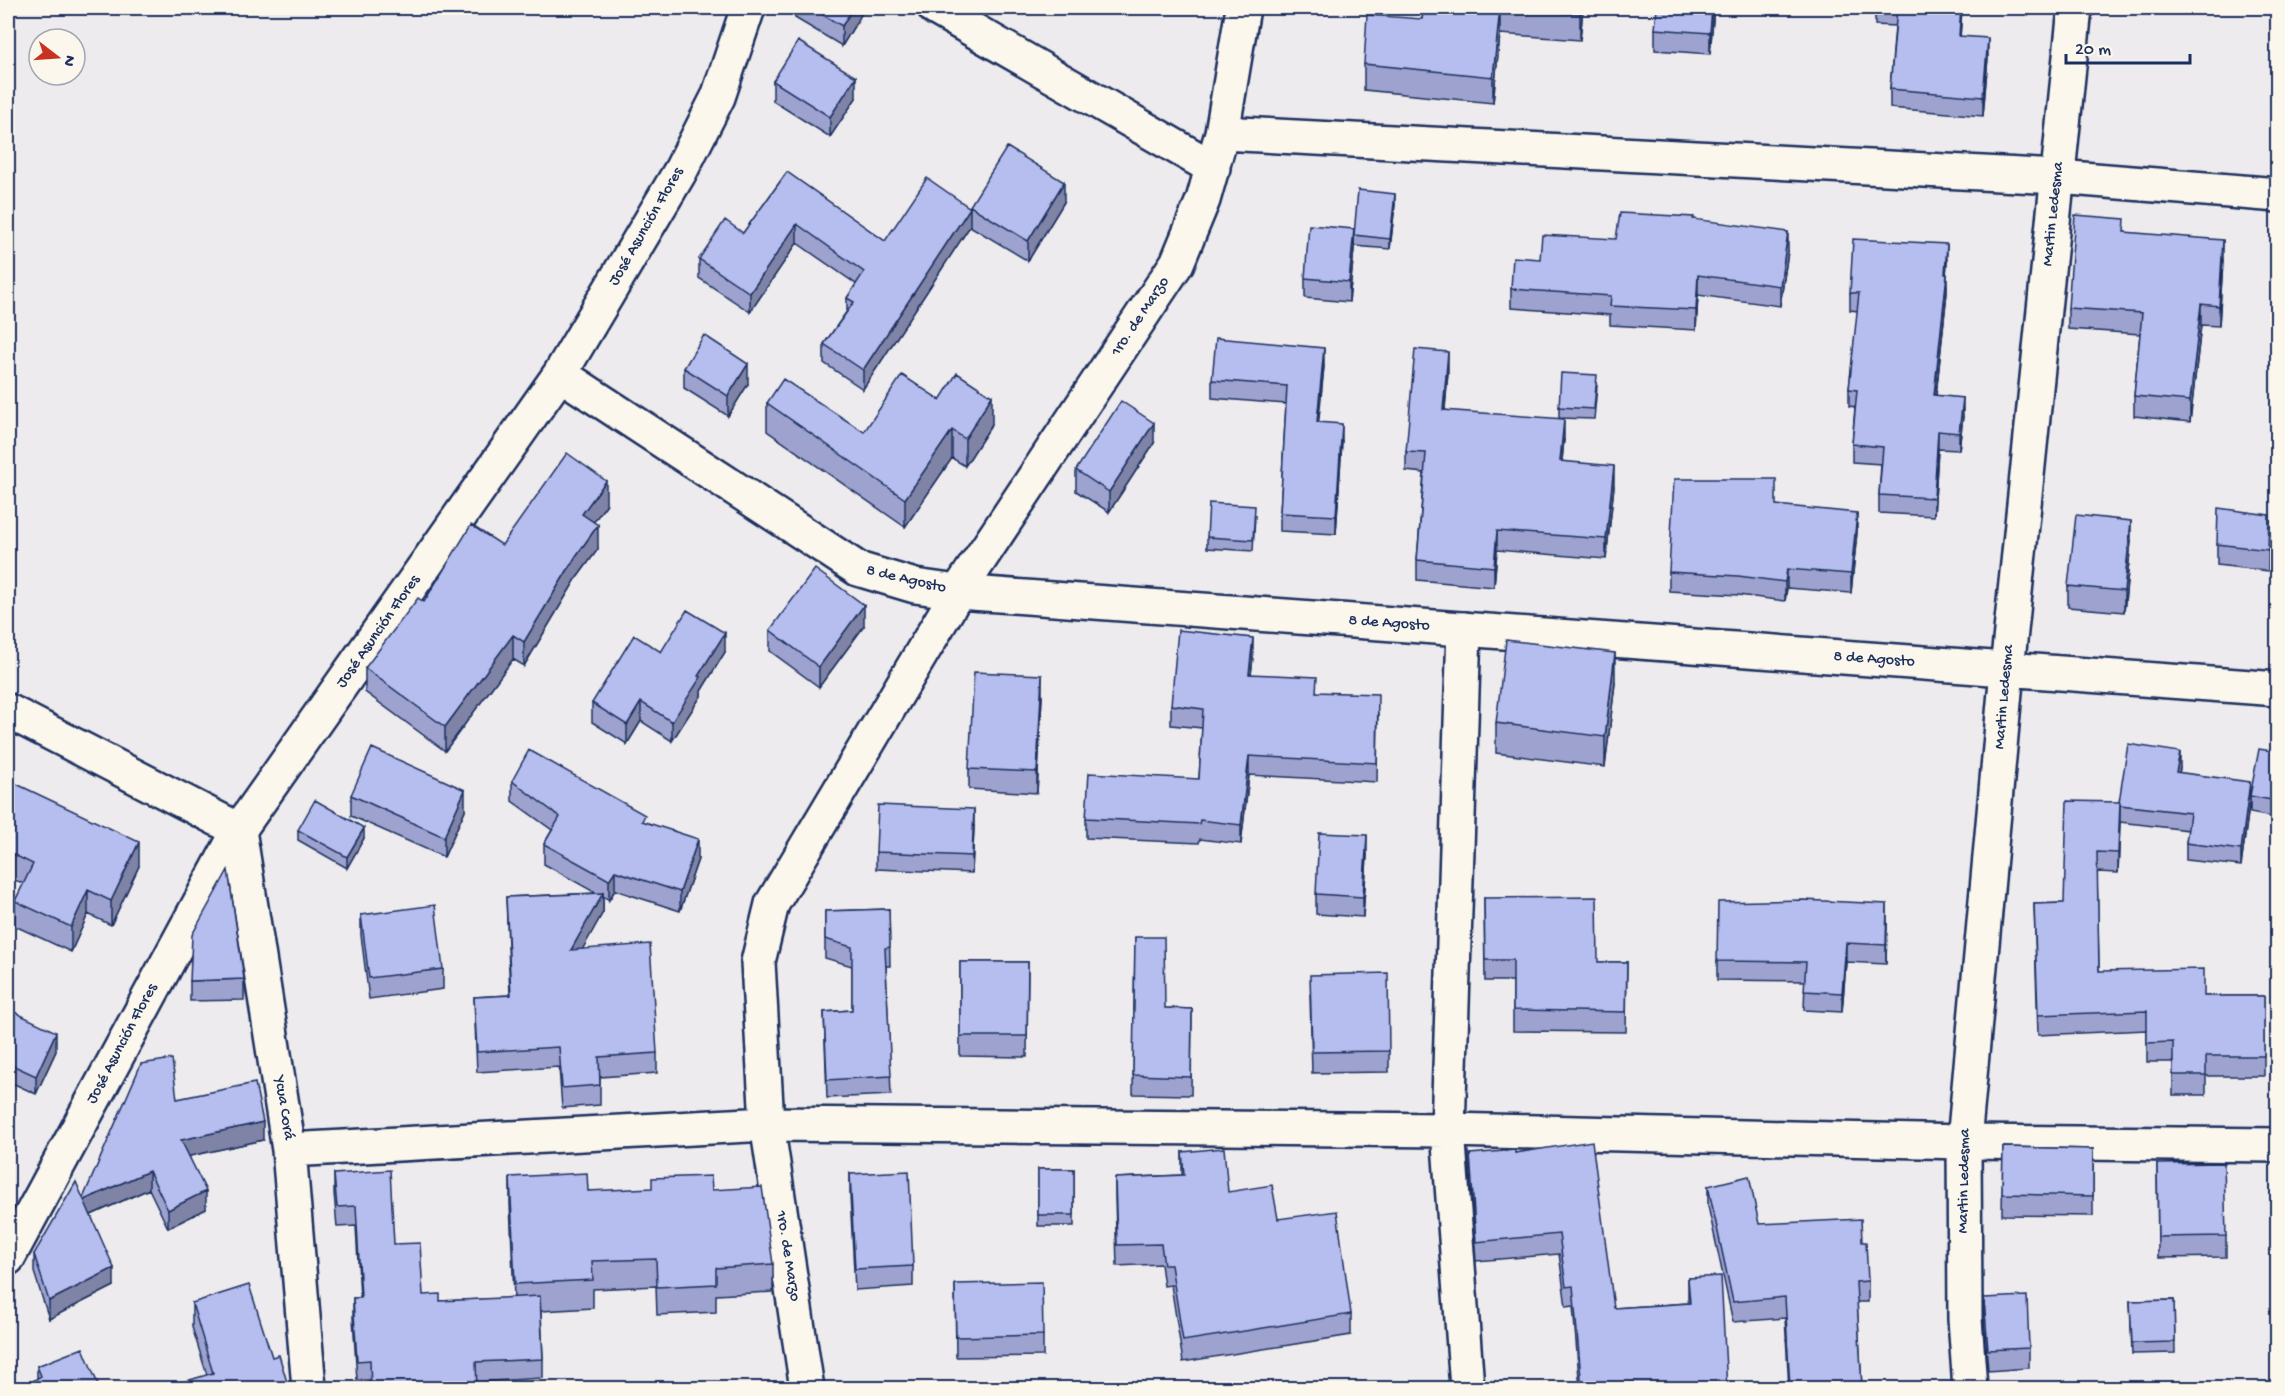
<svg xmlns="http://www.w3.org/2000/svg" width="2285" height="1396" font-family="'Gochi Hand',sans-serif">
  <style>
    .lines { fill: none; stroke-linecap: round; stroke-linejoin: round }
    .street-casing { stroke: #1b2f5e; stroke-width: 38 }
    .secondary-casing { stroke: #1b2f5e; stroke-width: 38 }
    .street { stroke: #fbf7ec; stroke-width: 33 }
    .secondary { stroke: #fbf7ec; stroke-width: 33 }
    .wall { fill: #9da3ce; stroke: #1b2f5e; stroke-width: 1.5 }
    .shaded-wall { fill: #7f84a7; stroke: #1b2f5e; stroke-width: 1.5 }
    .building { fill: #b6bdef; stroke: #1b2f5e; stroke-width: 1.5 }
    .labels { text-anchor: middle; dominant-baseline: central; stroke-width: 6; stroke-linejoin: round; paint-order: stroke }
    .street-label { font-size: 16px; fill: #1b2f5e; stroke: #fbf7ec }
  </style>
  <rect width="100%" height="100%" fill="#edebed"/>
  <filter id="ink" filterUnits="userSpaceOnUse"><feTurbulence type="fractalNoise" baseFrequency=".0167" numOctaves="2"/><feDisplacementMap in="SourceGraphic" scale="12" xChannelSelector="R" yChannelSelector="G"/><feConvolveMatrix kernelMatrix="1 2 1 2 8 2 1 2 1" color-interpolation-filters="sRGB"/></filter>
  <g filter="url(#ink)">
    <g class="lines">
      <defs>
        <path id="street" d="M 935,8 L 1213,168
          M 1222,133 L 2058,177 L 2278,195
          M 1464,629 L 1448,1130 L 1467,1388
          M 8,711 L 239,830 L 289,1150 L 309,1388
          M 289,1150 L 767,1124 L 1448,1130 L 1964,1142 L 2278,1145
          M 807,1388 L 767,1124 L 758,962 L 772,904 L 958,592 L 1177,263 L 1203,200 L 1222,133 L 1243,8"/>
        <path id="secondary" d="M 560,374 L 858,569 L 915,586 L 958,592 L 2278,689
          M 8,1258 L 239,830 L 560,374 L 681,170 L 718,97 L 748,8
          M 1970,1388 L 1965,1319 L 1964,1142 L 2007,670 L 2075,8"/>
      </defs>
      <use href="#street" class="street-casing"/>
      <use href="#secondary" class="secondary-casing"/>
      <use href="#street" class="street"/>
      <use href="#secondary" class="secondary"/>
    </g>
    <path class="wall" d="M 795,8 L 865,8 L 842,46 L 795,18 Z
      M 1424,8 L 1583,8 L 1580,40 L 1500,34 L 1493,103 L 1364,90 L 1364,64 L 1422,19 Z
      M 1714,8 L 1710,54 L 1655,50 L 1655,29 Z
      M 1875,8 L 1962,8 L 1960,36 L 1988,57 L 1983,116 L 1890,108 L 1890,89 L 1895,26 L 1875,25 Z
      M 773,81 L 856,98 L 830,137 L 773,101 Z
      M 787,172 L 885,241 L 970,208 L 970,206 L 1064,202 L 1028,261 L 970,226 L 863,389 L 824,363 L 824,344 L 847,311 L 847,298 L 856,284 L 797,243 L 750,312 L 699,278 L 699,259 L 743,233 Z
      M 1395,204 L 1390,249 L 1354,246 L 1354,235 Z
      M 1694,219 L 1788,251 L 1780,306 L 1698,295 L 1696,330 L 1610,325 L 1610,315 L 1511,308 L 1511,289 L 1540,259 Z
      M 2125,232 L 2223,260 L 2219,326 L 2201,325 L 2190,422 L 2134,416 L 2134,396 L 2140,334 L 2068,329 L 2068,308 Z
      M 1354,249 L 1349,302 L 1305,298 L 1305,278 Z
      M 1947,262 L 1946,274 L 1947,292 L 1936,396 L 1963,416 L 1959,450 L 1938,449 L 1934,516 L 1879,513 L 1879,495 L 1881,464 L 1852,462 L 1852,444 L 1855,407 L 1849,406 L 1849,389 L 1858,311 L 1850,310 L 1850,293 Z
      M 1324,366 L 1318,422 L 1342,441 L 1336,534 L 1280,531 L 1280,513 L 1286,404 L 1212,398 L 1212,380 Z
      M 684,368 L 748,384 L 728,416 L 684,388 Z
      M 1448,372 L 1445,410 L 1564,439 L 1562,461 L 1614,486 L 1606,559 L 1497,550 L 1494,587 L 1417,580 L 1417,560 L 1424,473 L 1406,471 L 1406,452 Z
      M 1597,386 L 1594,419 L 1559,418 L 1559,407 Z
      M 940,400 L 992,424 L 965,466 L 952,458 L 905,527 L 767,431 L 767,403 L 864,432 Z
      M 1154,443 L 1109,512 L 1076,491 L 1076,470 Z
      M 606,505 L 593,522 L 598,549 L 576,579 L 524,666 L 513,659 L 445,751 L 365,692 L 365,668 L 424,602 L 502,545 Z
      M 1776,505 L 1857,532 L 1851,593 L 1787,588 L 1785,601 L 1738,595 L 1669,591 L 1669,572 Z
      M 2269,515 L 2268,571 L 2217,565 L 2217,544 Z
      M 1255,516 L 1253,551 L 1207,548 L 1207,537 Z
      M 2131,541 L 2124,612 L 2068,607 L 2068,586 Z
      M 864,626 L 819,687 L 770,651 L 770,630 Z
      M 661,652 L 725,652 L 701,691 L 701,696 L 672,741 L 641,721 L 627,744 L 592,722 L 592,703 Z
      M 1253,657 L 1251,674 L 1317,692 L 1378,713 L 1377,782 L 1249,775 L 1241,844 L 1200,839 L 1199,843 L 1086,838 L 1086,818 L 1199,779 L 1202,728 L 1171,725 L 1171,705 Z
      M 1615,683 L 1605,767 L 1496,753 L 1496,723 Z
      M 1042,696 L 1037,793 L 969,789 L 969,769 Z
      M 2277,752 L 2277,818 L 2250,813 L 2250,796 Z
      M 2180,768 L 2179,773 L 2250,798 L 2241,866 L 2186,860 L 2186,843 L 2188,830 L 2120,822 L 2118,873 L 2097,872 L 2099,971 L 2204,996 L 2264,996 L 2264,1076 L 2206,1076 L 2206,1095 L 2173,1095 L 2173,1062 L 2147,1062 L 2147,1030 L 2038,1035 L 2034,904 L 2064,903 L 2119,802 Z
      M 8,780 L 139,866 L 111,925 L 88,914 L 71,952 L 15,926 L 15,901 L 24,884 L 8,877 Z
      M 512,781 L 645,823 L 698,859 L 680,911 L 615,890 L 609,900 L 603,896 L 603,912 L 582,949 L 657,1053 L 657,1073 L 600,1077 L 600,1105 L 562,1108 L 559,1067 L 477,1072 L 474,997 L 510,995 L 506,897 L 596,893 L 544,864 L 544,844 L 552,830 L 512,801 Z
      M 351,795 L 465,810 L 444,857 L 351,816 Z
      M 974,826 L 972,873 L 876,869 L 876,852 Z
      M 298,830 L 364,838 L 347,868 L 298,840 Z
      M 1367,855 L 1363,917 L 1316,914 L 1316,894 Z
      M 1484,898 L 1598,962 L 1627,962 L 1626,1032 L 1513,1031 L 1513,981 L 1485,981 Z
      M 889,909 L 890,966 L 886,966 L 891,1095 L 827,1098 L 824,1012 L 852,1010 L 852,966 L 825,958 L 825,911 Z
      M 361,915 L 443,969 L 443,989 L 369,999 L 361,935 Z
      M 1887,923 L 1886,964 L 1846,962 L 1842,1012 L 1804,1010 L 1805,981 L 1717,980 L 1717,961 Z
      M 1135,937 L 1165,1008 L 1192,1009 L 1191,1095 L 1133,1094 Z
      M 960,962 L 1028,962 L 1027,1057 L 960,1056 Z
      M 244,979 L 244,1000 L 190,1001 L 190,981 Z
      M 1310,995 L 1389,1051 L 1389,1072 L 1312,1073 Z
      M 8,1009 L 56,1051 L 36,1094 L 10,1082 Z
      M 177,1099 L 263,1140 L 189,1156 L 206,1209 L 168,1228 L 149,1189 L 91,1215 L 114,1286 L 49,1319 L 34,1272 L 34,1254 L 83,1198 Z
      M 2003,1147 L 2093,1149 L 2093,1216 L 2002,1215 Z
      M 1182,1152 L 1228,1192 L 1278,1219 L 1351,1314 L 1351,1335 L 1183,1362 L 1171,1285 L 1164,1286 L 1161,1264 L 1117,1266 L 1115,1198 L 1115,1178 L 1182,1175 Z
      M 1515,1153 L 1614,1308 L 1688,1303 L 1688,1278 L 1727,1389 L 1580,1389 L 1573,1306 L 1566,1307 L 1559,1254 L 1476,1261 L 1470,1174 L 1470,1154 Z
      M 2157,1164 L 2226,1236 L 2226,1257 L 2158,1258 Z
      M 1038,1169 L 1074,1169 L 1074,1226 L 1038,1226 Z
      M 334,1174 L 394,1244 L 423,1295 L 440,1301 L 514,1298 L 510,1204 L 510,1177 L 588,1191 L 712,1190 L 773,1264 L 773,1292 L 716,1295 L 716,1312 L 657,1315 L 656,1286 L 593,1289 L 593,1308 L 541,1311 L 543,1359 L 543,1378 L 476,1382 L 477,1389 L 370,1389 L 370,1380 L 357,1380 L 353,1318 L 353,1298 L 360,1298 L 356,1226 L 337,1227 L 334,1193 Z
      M 850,1174 L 913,1266 L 913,1286 L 855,1290 L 850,1195 Z
      M 1708,1186 L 1759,1224 L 1862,1242 L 1868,1281 L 1868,1302 L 1857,1302 L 1862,1388 L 1892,1389 L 1789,1389 L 1785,1318 L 1733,1322 L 1708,1206 Z
      M 955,1284 L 1043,1335 L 1043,1356 L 956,1357 Z
      M 1984,1298 L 2029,1348 L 2029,1368 L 1988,1371 L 1984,1318 Z
      M 2174,1300 L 2175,1353 L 2132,1354 L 2130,1301 Z
      M 192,1303 L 272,1357 L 207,1375 L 192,1327 Z
      M 37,1366 L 99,1389 L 37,1379 Z"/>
    <path class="shaded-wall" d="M 853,8 L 865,8 L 842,46 L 842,26 Z
      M 1500,8 L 1500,34 L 1493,103 L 1493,77 Z
      M 1581,8 L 1583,8 L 1580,40 L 1580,14 Z
      M 1712,8 L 1714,8 L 1710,54 L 1710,33 Z
      M 1961,8 L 1962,8 L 1959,55 L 1959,36 Z
      M 1988,38 L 1988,57 L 1983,116 L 1983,97 Z
      M 856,77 L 856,98 L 830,137 L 830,117 Z
      M 1064,182 L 1064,202 L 1028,261 L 1028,241 Z
      M 1395,194 L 1395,204 L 1390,249 L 1390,239 Z
      M 970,208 L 970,226 L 863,389 L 863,370 Z
      M 797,224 L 797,243 L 750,312 L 750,293 Z
      M 1354,229 L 1354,249 L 1349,302 L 1349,282 Z
      M 1788,232 L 1788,251 L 1780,306 L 1780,286 Z
      M 2223,240 L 2223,260 L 2219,326 L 2219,306 Z
      M 1947,244 L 1947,262 L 1945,292 L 1945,274 Z
      M 1947,274 L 1947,292 L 1934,413 L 1934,395 Z
      M 1698,275 L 1698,295 L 1696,330 L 1696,310 Z
      M 2201,304 L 2201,325 L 2190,422 L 2190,401 Z
      M 1324,348 L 1324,366 L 1317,440 L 1317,422 Z
      M 1448,352 L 1448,372 L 1443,430 L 1443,410 Z
      M 748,364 L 748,384 L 728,416 L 728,396 Z
      M 992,396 L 992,424 L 965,466 L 965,439 Z
      M 1963,398 L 1963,416 L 1959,450 L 1959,433 Z
      M 1564,419 L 1564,439 L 1560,481 L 1560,461 Z
      M 1154,423 L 1154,443 L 1109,512 L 1109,492 Z
      M 1342,424 L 1342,441 L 1336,534 L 1336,516 Z
      M 952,430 L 952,458 L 905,527 L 905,499 Z
      M 1938,431 L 1938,449 L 1934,516 L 1934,498 Z
      M 1614,466 L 1614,486 L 1606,559 L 1606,539 Z
      M 606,481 L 606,505 L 582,538 L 582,514 Z
      M 1857,513 L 1857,532 L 1851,593 L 1851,574 Z
      M 2131,521 L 2131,541 L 2124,612 L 2124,591 Z
      M 598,525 L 598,549 L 576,579 L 524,666 L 524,642 L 576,556 Z
      M 1497,531 L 1497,550 L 1494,587 L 1494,567 Z
      M 1787,569 L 1787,588 L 1785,601 L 1785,582 Z
      M 864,605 L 864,626 L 819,687 L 819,667 Z
      M 725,633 L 725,652 L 701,691 L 701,696 L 672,741 L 672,722 L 698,676 Z
      M 513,635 L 513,659 L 445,751 L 445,727 Z
      M 1253,638 L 1253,657 L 1249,693 L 1249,674 Z
      M 1615,653 L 1615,683 L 1605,767 L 1605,737 Z
      M 1042,675 L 1042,696 L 1037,793 L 1037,772 Z
      M 641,702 L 641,721 L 627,744 L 627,725 Z
      M 2180,752 L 2180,768 L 2176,789 L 2176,772 Z
      M 1249,756 L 1249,775 L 1241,844 L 1241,825 Z
      M 2250,782 L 2250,798 L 2241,866 L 2241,850 Z
      M 465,790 L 465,810 L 444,857 L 444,837 Z
      M 2120,802 L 2120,822 L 2118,873 L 2118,853 Z
      M 974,809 L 974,826 L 972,873 L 972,856 Z
      M 364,828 L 364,838 L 347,868 L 347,857 Z
      M 1367,835 L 1367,855 L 1363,917 L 1363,897 Z
      M 698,839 L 698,859 L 680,911 L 680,892 Z
      M 139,842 L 139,866 L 111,925 L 111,901 Z
      M 615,871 L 615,890 L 609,900 L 609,880 Z
      M 88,890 L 88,914 L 71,952 L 71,927 Z
      M 603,893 L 603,912 L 571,970 L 571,950 Z
      M 1887,904 L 1887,923 L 1886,964 L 1886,945 Z
      M 1846,943 L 1846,962 L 1842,1012 L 1842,993 Z
      M 56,1032 L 56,1051 L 36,1094 L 36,1076 Z
      M 10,1064 L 10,1082 L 8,1088 L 8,1070 Z
      M 263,1122 L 263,1140 L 181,1158 L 181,1140 Z
      M 149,1171 L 149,1189 L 84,1218 L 84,1200 Z
      M 206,1191 L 206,1209 L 168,1228 L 168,1210 Z
      M 114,1268 L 114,1286 L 49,1319 L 49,1301 Z"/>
    <path class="building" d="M 811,8 L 853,8 L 842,26 Z
      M 1424,8 L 1581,8 L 1580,14 L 1500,8 L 1493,77 L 1364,64 L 1367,15 L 1422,19 Z
      M 1657,8 L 1712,8 L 1710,33 L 1655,29 Z
      M 1897,8 L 1961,8 L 1959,36 L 1988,38 L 1983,97 L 1890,89 Z
      M 798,41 L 856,77 L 830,117 L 773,81 Z
      M 1007,147 L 1064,182 L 1028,241 L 970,206 Z
      M 787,172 L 885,241 L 927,178 L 970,208 L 863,370 L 824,344 L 854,302 L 847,298 L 864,272 L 797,224 L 750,293 L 699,259 L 725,220 L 743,233 Z
      M 1358,190 L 1395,194 L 1390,239 L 1354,235 Z
      M 1620,213 L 1694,217 L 1693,219 L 1788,232 L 1780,286 L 1698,275 L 1696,310 L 1610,306 L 1611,296 L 1511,289 L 1513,257 L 1540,259 L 1542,235 L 1616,239 Z
      M 2075,215 L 2125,219 L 2124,232 L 2223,240 L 2219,306 L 2201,304 L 2190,401 L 2134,396 L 2142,313 L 2068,308 Z
      M 1309,225 L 1354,229 L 1349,282 L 1305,278 Z
      M 1853,239 L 1947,244 L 1945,274 L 1947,274 L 1934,395 L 1963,398 L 1959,433 L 1938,431 L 1934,498 L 1879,495 L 1883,447 L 1852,444 L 1857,390 L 1849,389 L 1859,293 L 1850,293 Z
      M 704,335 L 748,364 L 728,396 L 684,368 Z
      M 1216,338 L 1324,348 L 1317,422 L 1342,424 L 1336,516 L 1280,513 L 1287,386 L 1212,380 Z
      M 1415,349 L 1448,352 L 1443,410 L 1564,419 L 1560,461 L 1614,466 L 1606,539 L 1497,531 L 1494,567 L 1417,560 L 1426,453 L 1406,452 Z
      M 957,373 L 992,396 L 965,439 L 952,430 L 905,499 L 767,403 L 783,379 L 864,432 L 902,375 L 940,400 Z
      M 1561,373 L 1597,375 L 1594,409 L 1559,407 Z
      M 1121,401 L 1154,423 L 1109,492 L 1076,470 Z
      M 567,453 L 606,481 L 582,514 L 598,525 L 576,556 L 524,642 L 513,635 L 445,727 L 365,668 L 418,598 L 424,602 L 471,525 L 502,545 Z
      M 1674,479 L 1776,479 L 1776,505 L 1857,513 L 1851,574 L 1787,569 L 1785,582 L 1738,576 L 1669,572 Z
      M 1209,503 L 1255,506 L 1253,540 L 1207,537 Z
      M 2218,508 L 2269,515 L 2268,550 L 2217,544 Z
      M 2076,515 L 2131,521 L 2124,591 L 2068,586 Z
      M 815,569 L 864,605 L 819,667 L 770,630 Z
      M 687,610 L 725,633 L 698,676 L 701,677 L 672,722 L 641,702 L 627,725 L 592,703 L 634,635 L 661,652 Z
      M 1178,630 L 1253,638 L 1249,674 L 1317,677 L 1316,692 L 1378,694 L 1377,763 L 1249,756 L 1241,825 L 1200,820 L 1199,824 L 1086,818 L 1089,773 L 1199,779 L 1203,709 L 1171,705 Z
      M 1506,640 L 1615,653 L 1605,737 L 1496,723 Z
      M 974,672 L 1042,675 L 1037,772 L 969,769 Z
      M 2128,744 L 2180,752 L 2176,772 L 2250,782 L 2241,850 L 2186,843 L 2190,813 L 2120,805 L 2120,802 L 2119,802 Z
      M 372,748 L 465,790 L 444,837 L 351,795 Z
      M 2259,749 L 2277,752 L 2277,801 L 2250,796 Z
      M 529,750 L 645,815 L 642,821 L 698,839 L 680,892 L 615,871 L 609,880 L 544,844 L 560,817 L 512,781 Z
      M 8,780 L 139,842 L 111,901 L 88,890 L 71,927 L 15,901 L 33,864 L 8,852 Z
      M 315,800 L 364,828 L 347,857 L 298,830 Z
      M 2067,801 L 2120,802 L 2118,853 L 2097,852 L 2099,971 L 2204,969 L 2204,996 L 2264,996 L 2264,1056 L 2206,1056 L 2206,1075 L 2173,1075 L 2173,1042 L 2147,1043 L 2147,1011 L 2038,1015 L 2034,904 L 2064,903 Z
      M 878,805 L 974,809 L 972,856 L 876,852 Z
      M 1319,833 L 1367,835 L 1363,897 L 1316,894 Z
      M 228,870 L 244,979 L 190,981 L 192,935 Z
      M 603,893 L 571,950 L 650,944 L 657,1053 L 599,1057 L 600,1085 L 562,1088 L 559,1047 L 477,1052 L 474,997 L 511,995 L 506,897 Z
      M 1597,897 L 1598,962 L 1627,962 L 1626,1012 L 1513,1010 L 1513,960 L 1485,960 L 1484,898 Z
      M 1803,900 L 1887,904 L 1886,945 L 1846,943 L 1842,993 L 1804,991 L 1806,962 L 1717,961 L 1718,902 Z
      M 435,905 L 443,969 L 369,978 L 361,915 Z
      M 889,909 L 890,947 L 885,948 L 891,1076 L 827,1080 L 824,1012 L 852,1010 L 852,947 L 825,939 L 825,911 Z
      M 1135,937 L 1164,937 L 1165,1008 L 1192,1009 L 1191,1077 L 1133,1075 Z
      M 960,962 L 1028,962 L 1027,1036 L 960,1036 Z
      M 1388,973 L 1389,1051 L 1312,1052 L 1310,975 Z
      M 8,1009 L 56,1032 L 36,1076 L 10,1064 L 8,1070 Z
      M 172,1059 L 177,1099 L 255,1083 L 263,1122 L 181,1140 L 206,1191 L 168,1210 L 149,1171 L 84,1200 L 114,1268 L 49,1301 L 34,1254 L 76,1182 L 83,1198 L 141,1064 Z
      M 1592,1141 L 1614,1308 L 1690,1303 L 1688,1278 L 1721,1276 L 1727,1389 L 1582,1389 L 1573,1286 L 1566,1287 L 1559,1234 L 1476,1242 L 1470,1154 L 1515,1150 L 1515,1153 Z
      M 2003,1147 L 2093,1149 L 2093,1196 L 2002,1194 Z
      M 1224,1148 L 1228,1192 L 1272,1185 L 1278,1219 L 1337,1211 L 1351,1314 L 1183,1341 L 1171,1265 L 1164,1265 L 1161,1244 L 1117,1245 L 1115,1178 L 1184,1175 L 1182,1152 Z
      M 2224,1163 L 2226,1236 L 2158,1237 L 2157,1164 Z
      M 1038,1169 L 1074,1169 L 1074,1215 L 1038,1215 Z
      M 390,1170 L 394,1244 L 420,1243 L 423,1295 L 440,1294 L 440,1301 L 540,1296 L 543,1359 L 476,1362 L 477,1389 L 371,1389 L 370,1360 L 357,1361 L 353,1298 L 361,1298 L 356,1206 L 337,1207 L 334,1174 Z
      M 909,1171 L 913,1266 L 855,1269 L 850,1174 Z
      M 587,1173 L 588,1191 L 652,1188 L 652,1178 L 711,1176 L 712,1190 L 762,1187 L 773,1264 L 716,1268 L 716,1284 L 657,1287 L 656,1259 L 592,1261 L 593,1280 L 515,1284 L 510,1177 Z
      M 1749,1176 L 1759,1224 L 1861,1219 L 1862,1242 L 1866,1242 L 1868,1281 L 1856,1282 L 1862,1388 L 1892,1386 L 1892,1389 L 1790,1389 L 1785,1297 L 1733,1302 L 1708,1186 Z
      M 1042,1282 L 1043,1335 L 956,1337 L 955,1284 Z
      M 249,1285 L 272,1357 L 279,1355 L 289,1389 L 160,1389 L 213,1373 L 192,1303 Z
      M 2027,1296 L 2029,1348 L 1988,1350 L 1984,1298 Z
      M 2174,1300 L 2175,1342 L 2132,1343 L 2130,1301 Z
      M 83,1348 L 99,1387 L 96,1389 L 20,1389 L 41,1376 L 37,1366 Z"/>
  </g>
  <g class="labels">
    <g class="street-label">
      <text transform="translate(2054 214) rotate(-84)">Martin Ledesma</text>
      <text transform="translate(647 227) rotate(-60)">José Asunción Flores</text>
      <text transform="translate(1141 317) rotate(-56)">1ro. de Marzo</text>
      <text transform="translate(906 580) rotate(13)">8 de Agosto</text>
      <text transform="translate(1389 624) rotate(4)">8 de Agosto</text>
      <text transform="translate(379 632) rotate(-55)">José Asunción Flores</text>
      <text transform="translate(1874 660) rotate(4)">8 de Agosto</text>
      <text transform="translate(2005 697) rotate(-85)">Martin Ledesma</text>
      <text transform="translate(123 1044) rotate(-62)">José Asunción Flores</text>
      <text transform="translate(283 1108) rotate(81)">Ycua Corá</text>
      <text transform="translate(1965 1181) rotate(-89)">Martin Ledesma</text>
      <text transform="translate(787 1256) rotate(81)">1ro. de Marzo</text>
    </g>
  </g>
  <rect width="2285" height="1396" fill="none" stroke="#fbf7ec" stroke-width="30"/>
  <rect x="15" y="15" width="2255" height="1366" fill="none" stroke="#1b2f5e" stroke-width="2" filter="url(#ink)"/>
  <g transform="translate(57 57) rotate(107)"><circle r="28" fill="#fbf7ec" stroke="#a1a7b3" stroke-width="1.5"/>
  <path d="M0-4.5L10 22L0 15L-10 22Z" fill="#c8321e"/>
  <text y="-9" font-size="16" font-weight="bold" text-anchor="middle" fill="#1b2f5e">N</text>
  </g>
  <path d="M2066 54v9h124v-9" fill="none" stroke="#1b2f5e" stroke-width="3"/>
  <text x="2075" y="54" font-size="18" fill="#1b2f5e" stroke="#fbf7ec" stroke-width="4.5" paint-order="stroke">20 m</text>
</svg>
